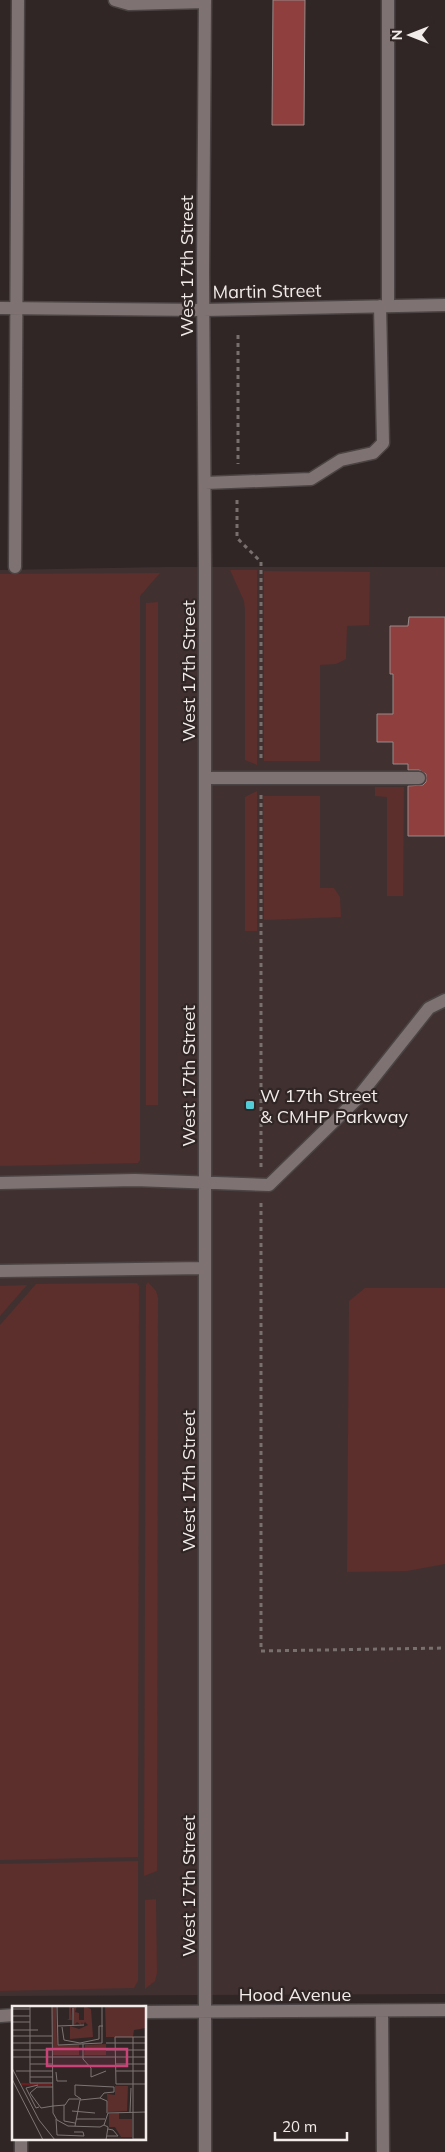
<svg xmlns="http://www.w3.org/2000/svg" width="445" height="2152" font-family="Mulish,sans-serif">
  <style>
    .built { fill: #403130 }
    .green { fill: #5c2e2c }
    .building { fill: #8f403e; stroke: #968a89 }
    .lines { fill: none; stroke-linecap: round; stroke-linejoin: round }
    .minor-casing { stroke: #4b4444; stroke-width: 15 }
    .path { stroke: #78706f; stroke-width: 3; stroke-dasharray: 4 4; stroke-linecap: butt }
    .minor { stroke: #7e7372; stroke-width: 12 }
    .poi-dot { fill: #52ccd6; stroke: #302625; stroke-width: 2 }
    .labels { text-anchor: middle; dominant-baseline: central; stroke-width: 4.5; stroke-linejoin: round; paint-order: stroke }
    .street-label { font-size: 18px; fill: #f1ebea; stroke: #302625 }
    .poi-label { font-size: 18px; fill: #f1ebea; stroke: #302625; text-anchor: start }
    .inset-river { fill: none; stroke: #6b1e20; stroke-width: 2.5 }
    .inset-road { fill: none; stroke: #7d7574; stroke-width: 1 }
    .view { fill: #cb4278; fill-opacity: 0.15; stroke: #cb4278; stroke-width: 2.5 }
    .inset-edge { fill: none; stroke: #f1ebea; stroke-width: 2.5 }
  </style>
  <rect width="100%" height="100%" fill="#302625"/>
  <path class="built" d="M 166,567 L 445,567 L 445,1994 L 0,1996 L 0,570 Z"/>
  <path class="green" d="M 230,570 L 257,570 L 257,765 L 245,760 L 245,610 L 244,601 Z
    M 264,571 L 370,572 L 369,625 L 347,626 L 346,659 L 336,664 L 320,665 L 320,761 L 264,761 Z
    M 160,573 L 140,596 L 140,1160 L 138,1163 L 0,1166 L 0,574 Z
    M 158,602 L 158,1105 L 146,1105 L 146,603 Z
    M 375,787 L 404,787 L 403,896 L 387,896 L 387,797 L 375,796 Z
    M 257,791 L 257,931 L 245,931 L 245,797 Z
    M 263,796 L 320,796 L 320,888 L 334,888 L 340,897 L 341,917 L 264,920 Z
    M 148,1282 L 156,1291 L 158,1298 L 157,1871 L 144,1876 L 146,1285 Z
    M 137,1283 L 139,1286 L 138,1857 L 0,1860 L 0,1325 L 36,1284 Z
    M 27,1285 L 0,1316 L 0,1286 Z
    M 365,1288 L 445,1288 L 445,1564 L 407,1571 L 347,1572 L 349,1301 Z
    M 138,1861 L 138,1981 L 134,1988 L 0,1991 L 0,1864 Z
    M 156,1899 L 157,1973 L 155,1981 L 145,1989 L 145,1900 Z"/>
  <path class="building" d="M 273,0 L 305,0 L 304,125 L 272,125 Z
    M 409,617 L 445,617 L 445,836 L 408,836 L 408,786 L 423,785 L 426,782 L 426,774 L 419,770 L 408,770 L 408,764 L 393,764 L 393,742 L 377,742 L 377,714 L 393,714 L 393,674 L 390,674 L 390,626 L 408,626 Z"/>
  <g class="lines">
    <defs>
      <path id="minor" d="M 115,0 L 129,4 L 205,2
        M 388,0 L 388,306
        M 0,308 L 203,310 L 445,305
        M 205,483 L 311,479 L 341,460 L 373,453 L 383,443 L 380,306
        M 15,567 L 18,0
        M 205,778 L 419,778
        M 0,1183 L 135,1180 L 269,1185 L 356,1100 L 429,1008 L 445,1000
        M 0,1271 L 205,1268
        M 382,2011 L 383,2152
        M 145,2012 L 445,2010
        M 0,2016 L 14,2015
        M 21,2138 L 21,2152
        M 205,2152 L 205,567 L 203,272 L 205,0"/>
    </defs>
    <use href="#minor" class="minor-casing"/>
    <path class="path" d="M 238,335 L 238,464
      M 237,500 L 237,538 L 261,562 L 261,759
      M 261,795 L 261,1167
      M 261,1203 L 261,1651 L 445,1648"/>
    <use href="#minor" class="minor"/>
  </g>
  <rect class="poi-dot" x="245" y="1100" width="10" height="10" rx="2.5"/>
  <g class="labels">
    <g class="street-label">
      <text transform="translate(186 266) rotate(-90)">West 17th Street</text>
      <text transform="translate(267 291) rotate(-1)">Martin Street</text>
      <text transform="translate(188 671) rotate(-90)">West 17th Street</text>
      <text transform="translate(188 1076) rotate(-90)">West 17th Street</text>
      <text transform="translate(188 1481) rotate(-90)">West 17th Street</text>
      <text transform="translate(188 1886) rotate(-90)">West 17th Street</text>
      <text x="295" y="1994">Hood Avenue</text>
    </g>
    <g class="poi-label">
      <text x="260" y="1095">W 17th Street<tspan x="260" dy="21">&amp; CMHP Parkway</tspan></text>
    </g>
  </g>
  <g transform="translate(12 2006)">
    <rect width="134" height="134" fill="#302625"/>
    <path d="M 40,0 L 44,0 L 45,39 L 67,39 L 67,49 L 41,49 ZM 57,0 L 65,0 L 63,6 L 67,7 L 67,14 L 72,14 L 72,0 L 79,3 L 81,31 L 58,33 L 58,20 L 67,23 L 76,19 L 73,16 L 71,19 L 70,16 L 69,19 L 65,16 L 62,19 L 60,2 L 59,1 L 60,14 L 55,14 L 57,13 ZM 93,0 L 134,0 L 134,22 L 122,24 L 121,31 L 94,31 ZM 94,38 L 94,49 L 72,49 L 73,39 ZM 103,80 L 116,80 L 115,105 L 96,106 L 95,88 L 103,89 ZM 107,107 L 107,113 L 120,113 L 120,131 L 109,131 L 103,121 L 97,121 L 97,108 Z" fill="#5c2e2c"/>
    <path class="inset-river" d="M 9,78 L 39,79"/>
    <path class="inset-road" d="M 18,0 L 18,77 L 41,77M 40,0 L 41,107 L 45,114 L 56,120 L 88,121 L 92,119 L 96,107 L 134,106M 45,0 L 46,39 L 90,37 L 90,0M 0,3 L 18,3M 0,10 L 18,10M 0,16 L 18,16M 45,20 L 72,19M 61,20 L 61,2M 50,21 L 52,34 L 68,37 L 87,33 L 87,20 L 91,20M 0,24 L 26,24M 0,30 L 40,30M 121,31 L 121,133 L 134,133M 134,31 L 103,31 L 104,78 L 134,78M 0,37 L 40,37M 94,37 L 134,37M 71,38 L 71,53 L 79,62 L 79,71 L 94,65M 0,44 L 18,44M 18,44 L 40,44M 94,44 L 134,44M 0,51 L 134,51M 18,58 L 41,58M 104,58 L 134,58M 0,62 L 27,114 L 43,134M 4,65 L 41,65M 104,65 L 134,65M 44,66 L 45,75 L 55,75M 18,71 L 41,71M 0,73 L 31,134M 26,79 L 14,82 L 24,102 L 27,101M 41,81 L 25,81 L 18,87 L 29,102 L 41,100M 69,93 L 63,89 L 63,79 L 102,81 L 102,86 L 92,87 L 88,92M 52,99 L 52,115 L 63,117M 41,100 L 53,99 L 57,93 L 69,93M 60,105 L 83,107M 118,106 L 119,82M 44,113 L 45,129 L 72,130 L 71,126 L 62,126M 64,113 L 93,113M 92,119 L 96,121 L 94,134M 63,120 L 68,94 L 88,92 L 95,95 L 95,107M 95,130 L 106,130 L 101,124 L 96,123"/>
    <path class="view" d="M 35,43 L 115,43 L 115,60 L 35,60 Z"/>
    <rect width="134" height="134" class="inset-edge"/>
  </g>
  <g transform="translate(410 35) rotate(270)" stroke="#302625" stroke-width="4" paint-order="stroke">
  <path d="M0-4L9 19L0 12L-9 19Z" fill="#f1ebea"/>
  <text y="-8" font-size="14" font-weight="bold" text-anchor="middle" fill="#f1ebea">N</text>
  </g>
  <path d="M275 2132v8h72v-8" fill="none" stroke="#f1ebea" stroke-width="2.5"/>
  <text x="282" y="2132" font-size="15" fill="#f1ebea" stroke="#302625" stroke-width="4" paint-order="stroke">20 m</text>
</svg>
